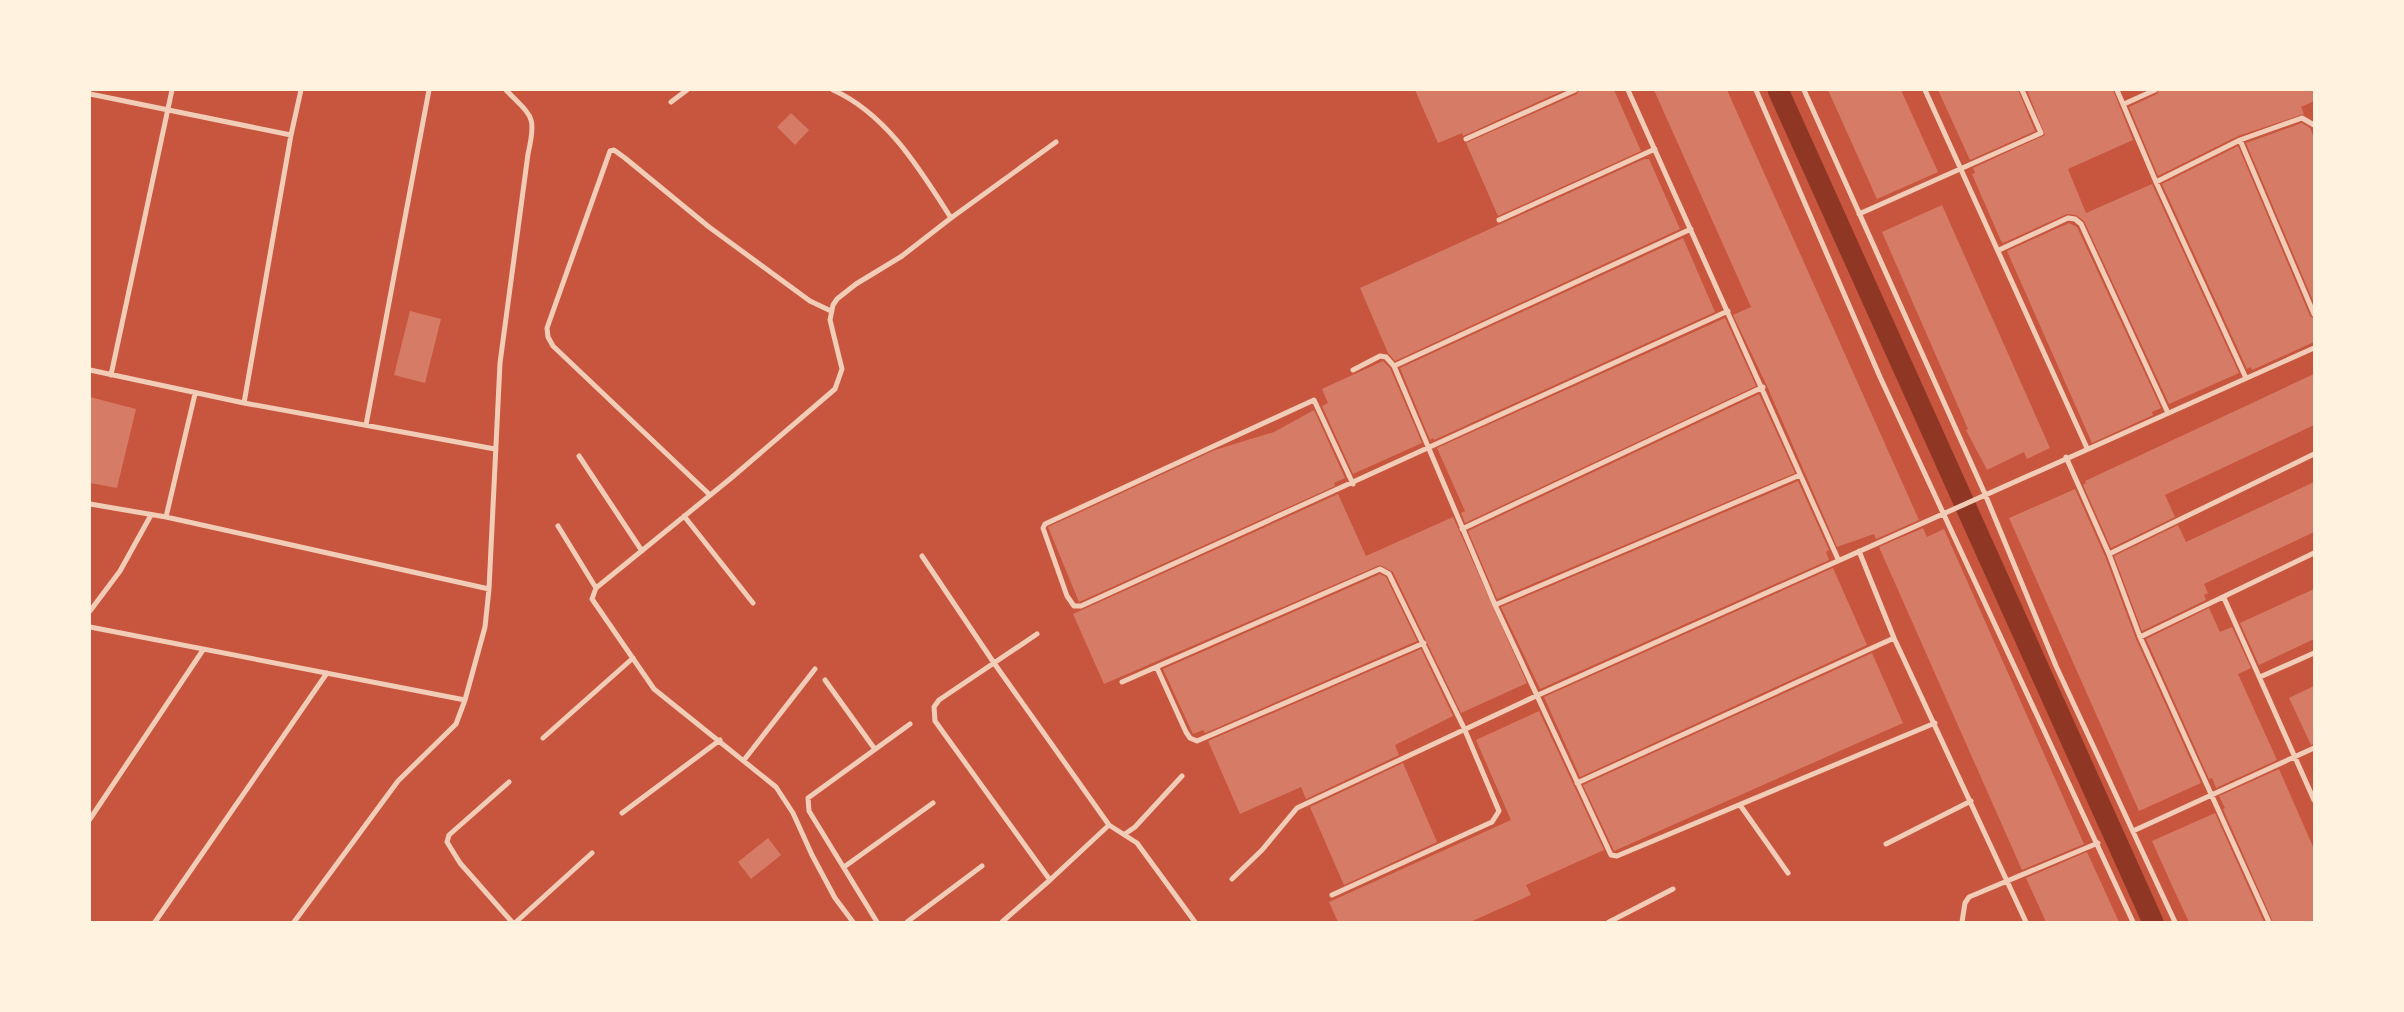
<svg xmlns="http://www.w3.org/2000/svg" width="2404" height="1012" font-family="'PT Sans',sans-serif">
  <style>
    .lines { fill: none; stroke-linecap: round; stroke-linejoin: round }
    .canal { stroke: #8f3625; stroke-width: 21 }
    .building { fill: #d67c66 }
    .minor { stroke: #f1ccb7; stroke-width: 5 }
  </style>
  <rect width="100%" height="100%" fill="#c8553d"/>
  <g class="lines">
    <path class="canal" d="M 1778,90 L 2153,922"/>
  </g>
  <path class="building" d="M 1415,90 L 1564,90 L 1463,136 L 1462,133 L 1438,143 Z
    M 1579,90 L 1614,90 L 1641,151 L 1498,216 L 1466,143 L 1577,94 Z
    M 1654,90 L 1727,90 L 1919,520 L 1876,539 L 1874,534 L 1837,547 L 1767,386 L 1733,315 L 1751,307 Z
    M 1828,90 L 1901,90 L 1938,172 L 1877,199 Z
    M 1938,90 L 2018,90 L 2035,131 L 1970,160 Z
    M 2027,90 L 2113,90 L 2133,140 L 2068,169 L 2086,213 L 2152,184 L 2239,373 L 2169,404 L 2084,221 L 2076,215 L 2067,214 L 2003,243 L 2001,241 L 1972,174 L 1975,173 L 1973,168 L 2045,135 Z
    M 2159,90 L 2314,90 L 2314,101 L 2301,107 L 2304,114 L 2238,136 L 2158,176 L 2129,107 L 2157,94 Z
    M 791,113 L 809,130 L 795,145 L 777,127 Z
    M 2302,123 L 2310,128 L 2314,138 L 2314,303 L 2246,143 Z
    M 2238,146 L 2310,316 L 2314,318 L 2314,342 L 2252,370 L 2251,367 L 2247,369 L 2162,184 Z
    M 1644,159 L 1649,159 L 1680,229 L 1395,361 L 1388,353 L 1360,288 Z
    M 1942,205 L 2050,448 L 2027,459 L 2024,452 L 1987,470 L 1966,430 L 1968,429 L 1882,232 Z
    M 2069,223 L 2077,227 L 2161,408 L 2152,412 L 2153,415 L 2092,443 L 2007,251 Z
    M 1683,238 L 1715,312 L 1434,440 L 1433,438 L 1430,440 L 1400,368 Z
    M 410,311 L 441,319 L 425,383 L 394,375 Z
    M 1725,318 L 1756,386 L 1465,523 L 1461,513 L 1465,511 L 1437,448 Z
    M 1383,361 L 1390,368 L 1422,443 L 1353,474 L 1322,406 L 1328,403 L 1322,389 Z
    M 2314,374 L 2314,425 L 2165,495 L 2175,517 L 2111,548 L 2083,485 L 2086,483 L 2085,481 Z
    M 1759,394 L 1795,473 L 1497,599 L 1468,531 Z
    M 90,397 L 136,409 L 117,488 L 90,483 Z
    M 1314,410 L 1345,478 L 1334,483 L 1335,486 L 1079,602 L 1048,527 L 1215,450 L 1274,432 Z
    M 1798,481 L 1829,550 L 1826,552 L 1829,560 L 1540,689 L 1501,607 Z
    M 2314,482 L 2314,532 L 2204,584 L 2208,593 L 2204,595 L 2206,600 L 2142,631 L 2114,556 L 2178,525 L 2186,542 Z
    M 2075,489 L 2105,556 L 2136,639 L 2201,783 L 2139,811 L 2009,518 Z
    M 1338,494 L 1366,556 L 1453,517 L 1527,683 L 1461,713 L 1393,572 L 1380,565 L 1104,684 L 1073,614 Z
    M 1923,528 L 1927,537 L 1944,529 L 2084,844 L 2022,870 L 1879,547 Z
    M 1833,568 L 1867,645 L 1580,777 L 1544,697 Z
    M 1380,574 L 1386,577 L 1417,641 L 1205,733 L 1203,730 L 1193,734 L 1163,669 Z
    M 2314,589 L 2314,639 L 2259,665 L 2240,623 Z
    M 2209,608 L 2220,632 L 2232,627 L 2251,668 L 2238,674 L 2277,760 L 2216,788 L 2212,778 L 2209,779 L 2146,639 Z
    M 1421,649 L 1453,716 L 1395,745 L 1399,755 L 1306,799 L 1301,787 L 1240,814 L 1208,741 Z
    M 1872,653 L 1903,723 L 1614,851 L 1583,785 Z
    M 2314,686 L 2314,744 L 2311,745 L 2289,698 Z
    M 1539,711 L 1604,850 L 1526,885 L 1531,895 L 1470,922 L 1338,922 L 1329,902 L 1511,820 L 1476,740 Z
    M 1403,763 L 1437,842 L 1344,885 L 1310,807 Z
    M 2279,769 L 2314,849 L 2314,922 L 2273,922 L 2223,809 L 2225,808 L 2219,796 Z
    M 2215,813 L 2264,922 L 2189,922 L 2174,890 L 2152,841 Z
    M 768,838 L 781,855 L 751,879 L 738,862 Z
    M 2087,852 L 2119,922 L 2046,922 L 2026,878 Z"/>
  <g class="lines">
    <path class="minor" d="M 833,90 C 887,114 921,171 951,218 L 902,256 L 856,284 L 837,299 L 833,305 L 830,320 L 842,369 L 835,389 L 730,479 L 596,588 L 592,599 L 654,689 L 776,787 L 793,813 L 812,855 L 835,898 L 853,922
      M 1628,90 L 1838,559
      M 1756,90 L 1880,377 L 2133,922
      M 1804,90 L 1985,494 L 2056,666 L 2175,922
      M 1925,90 L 2087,448
      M 2117,90 L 2156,182 L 2246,378
      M 90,94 L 291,135
      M 671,102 L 687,90
      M 2124,104 L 2155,90
      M 1466,139 L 1575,90
      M 2240,140 L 2314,314
      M 2156,182 L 2240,140 L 2302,118 L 2314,125
      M 1859,214 L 2041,133 L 2022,90
      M 951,218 L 1056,142
      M 1499,220 L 1655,149
      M 1999,250 L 2068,218 L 2075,219 L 2081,224 L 2168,413
      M 1394,366 L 1691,229
      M 90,370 L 244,403 L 495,449
      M 1353,370 L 1380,356 L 1386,357 L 1394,366 L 1495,605 L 1611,855 L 1617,856 L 1935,723
      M 111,375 L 172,90
      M 244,403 L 291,135 L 301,90
      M 366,425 L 429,90
      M 579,456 L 642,551
      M 2066,457 L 2109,554 L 2140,637 L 2269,922
      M 1353,484 L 1314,400 L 1045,524 L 1043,528 L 1067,596 L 1074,606 L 1081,606 C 1297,508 1512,409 1728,311
      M 710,495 L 553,346 L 548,337 L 547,328 L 610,151 L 614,150 L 625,158 L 709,227 L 810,301 L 831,311
      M 90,504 L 166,517 L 489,589
      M 684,516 L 753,603
      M 166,517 L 195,394
      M 558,526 L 596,588
      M 1462,529 L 1763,387
      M 1859,551 L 1894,638 L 2026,922
      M 2109,554 L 2314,454
      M 922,556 L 994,663 L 1109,825 L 1137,843 L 1195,922
      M 2224,598 L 2314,800
      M 1495,605 L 1800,475
      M 90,611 L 120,571 L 151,515
      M 90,627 L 465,700
      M 2140,637 L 2314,553
      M 1157,668 L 1186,732 L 1190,738 L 1197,741 L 1424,643
      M 2260,677 L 2314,653
      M 825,680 L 874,748
      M 1122,682 L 1380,569 L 1389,574 L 1464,728 L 1499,811 L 1492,822 L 1332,895
      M 543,738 L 633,658
      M 744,760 L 815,669
      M 509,782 L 449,835 L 447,842 L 460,863 L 512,922
      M 1577,783 L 1894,638
      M 1740,805 L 1788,873
      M 622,813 L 720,740
      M 90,819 L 203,650
      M 2133,831 L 2314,748
      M 1125,834 L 1135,827 L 1182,776
      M 1886,844 L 1971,801
      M 844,867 L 933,803
      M 1232,879 L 1262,850 L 1297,808 L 1536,696 L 2314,348
      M 1050,880 L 1109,825
      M 155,922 L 327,673
      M 294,922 L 398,781 L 456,724 L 465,700 L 485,627 L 489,589 L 500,363 L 528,154 C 537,115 532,117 506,90
      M 516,922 L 592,853
      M 877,922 L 809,811 L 808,798 L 910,724
      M 907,922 L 982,866
      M 1002,922 L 1050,880 L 935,721 L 934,707 L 939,700 L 1037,634
      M 1609,922 L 1673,889
      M 1962,922 L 1965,903 L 1969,897 L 2098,843"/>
  </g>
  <rect width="2404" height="1012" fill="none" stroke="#fff3e0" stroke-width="182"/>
</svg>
